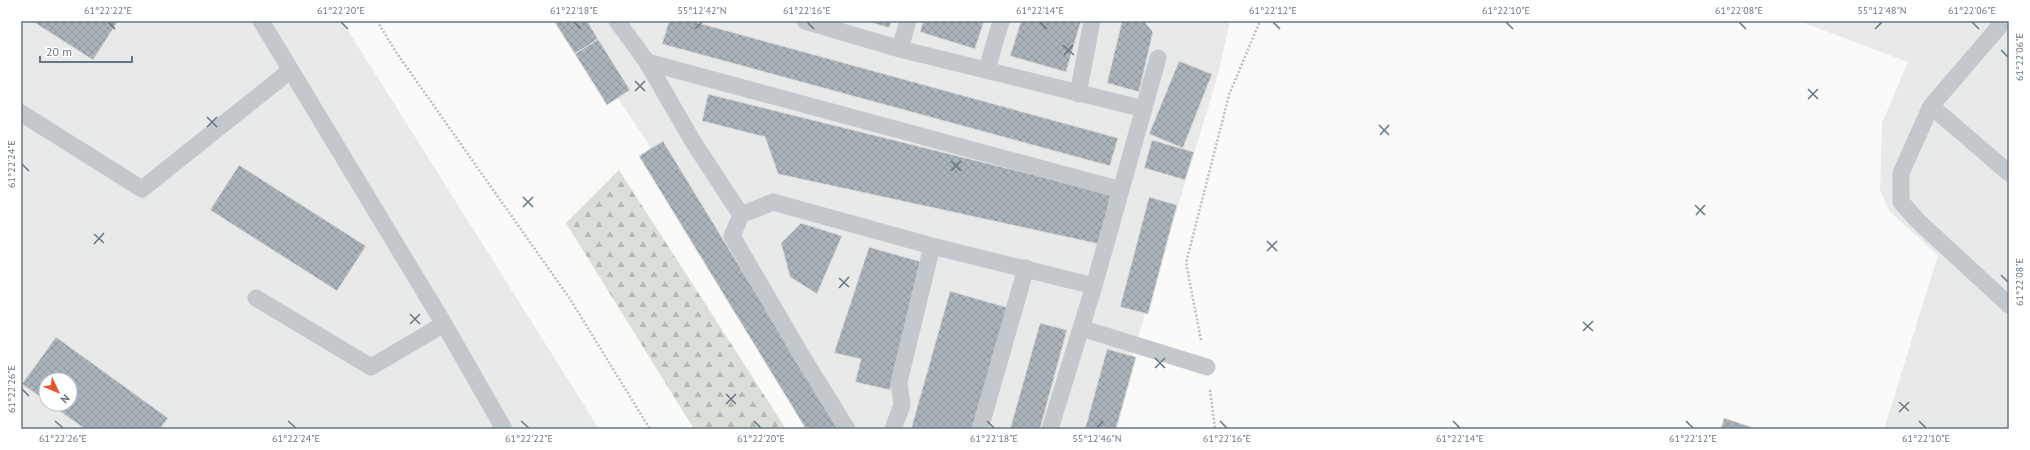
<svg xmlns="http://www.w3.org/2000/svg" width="2030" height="450" font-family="'PT Sans',sans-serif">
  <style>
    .built { fill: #e8e9e9; fill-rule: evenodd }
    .forest { fill: url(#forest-firs) }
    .building { fill: url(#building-cross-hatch); stroke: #dcdcda }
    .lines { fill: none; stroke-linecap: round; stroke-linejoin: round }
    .path { stroke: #bbbfc2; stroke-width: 2.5; stroke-dasharray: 2 2; stroke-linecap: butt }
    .service { stroke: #c3c8cc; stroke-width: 17 }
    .ticks { fill: none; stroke: #657683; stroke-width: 1.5 }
    .neatline { fill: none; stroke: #657683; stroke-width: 1.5 }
    .ticks-label { font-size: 10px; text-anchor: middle; fill: #657683 }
  </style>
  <defs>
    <pattern id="forest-firs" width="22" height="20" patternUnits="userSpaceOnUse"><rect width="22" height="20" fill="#dadfd7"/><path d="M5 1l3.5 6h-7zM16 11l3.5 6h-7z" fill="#b4b9b4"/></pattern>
    <pattern id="building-cross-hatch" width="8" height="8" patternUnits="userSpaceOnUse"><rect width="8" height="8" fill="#aab3b9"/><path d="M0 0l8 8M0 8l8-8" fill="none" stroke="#8e969c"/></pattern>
  </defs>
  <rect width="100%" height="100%" fill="#fafaf8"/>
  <path class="built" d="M 21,21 L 342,21 L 599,429 L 21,429 ZM 46,380 L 70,380 L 70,404 L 46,404 Z
    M 566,21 L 1230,21 L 1218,75 L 1110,429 L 840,429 Z
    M 1799,21 L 2009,21 L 2009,429 L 1884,429 L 1938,255 L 1890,212 L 1880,190 L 1882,123 L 1908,62 Z"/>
  <path class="forest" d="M 619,170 L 786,429 L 694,429 L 566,223 Z"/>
  <path class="building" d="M 32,21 L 118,21 L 93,60 Z
    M 554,21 L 587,21 L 598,39 L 575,54 Z
    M 669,21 L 691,21 L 1118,138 L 1110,166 L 662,44 Z
    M 867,21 L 892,21 L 889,28 Z
    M 923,21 L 984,21 L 975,49 L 920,32 Z
    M 1021,21 L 1081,21 L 1066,72 L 1010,56 Z
    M 1122,21 L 1144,21 L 1153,32 L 1139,92 L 1107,83 Z
    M 598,39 L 630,90 L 607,105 L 575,54 Z
    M 1179,61 L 1212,74 L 1183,148 L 1149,134 Z
    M 708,94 L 1111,194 L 1099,244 L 778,174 L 765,137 L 702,121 Z
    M 1152,140 L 1194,152 L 1185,180 L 1144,168 Z
    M 663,141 L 839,429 L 806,429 L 639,156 Z
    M 239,165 L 366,246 L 337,291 L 210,210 Z
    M 1149,197 L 1177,205 L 1148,314 L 1120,307 Z
    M 801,223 L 842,236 L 817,294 L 790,277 L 781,243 Z
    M 869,247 L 922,262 L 890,390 L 855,382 L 861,359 L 834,353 Z
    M 950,291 L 1009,308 L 975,429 L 911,429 Z
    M 1040,323 L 1067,330 L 1040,429 L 1010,429 Z
    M 56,337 L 168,418 L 160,429 L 85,429 L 50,404 L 70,404 L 70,380 L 46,380 L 46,401 L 22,384 Z
    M 1107,349 L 1136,357 L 1116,429 L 1085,429 Z
    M 1724,418 L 1757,429 L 1721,429 Z"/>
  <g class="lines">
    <path class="path" d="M 377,21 L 396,52 L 570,299 L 650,429
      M 1201,340 L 1186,263 L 1229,95 L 1260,21
      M 1210,390 L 1215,429"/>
    <path class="service" d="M 261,21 L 444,324 L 504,429
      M 617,21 L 647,62 L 692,140 L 741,215
      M 805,21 L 900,49 L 1144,109
      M 2004,21 L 1931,106 L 1901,173 L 1901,202 L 1918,221 L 2009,305
      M 900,49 L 908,21
      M 647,62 L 1121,190
      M 987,69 L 1001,21
      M 1078,94 L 1092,21
      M 1931,106 L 2009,173
      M 21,113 L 142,189 L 291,70
      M 256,298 L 371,367 L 444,324
      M 1081,328 L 1207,367
      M 847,429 L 800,353 L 732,236 L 741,215 L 773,202 L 932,246 L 1094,286
      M 893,429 L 902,405 L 899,382 L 932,246
      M 980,429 L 1026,268
      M 1050,429 L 1094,286 L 1158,58"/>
  </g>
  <path class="ticks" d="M 108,22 L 115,29M 341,22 L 348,29M 574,22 L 581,29M 807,22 L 814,29M 1040,22 L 1047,29M 1273,22 L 1280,29M 1506,22 L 1513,29M 1739,22 L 1746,29M 1972,22 L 1979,29M 695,29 L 702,22M 1875,29 L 1882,22M 1063,45 L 1074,55M 2001,50 L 2008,57M 1064,55 L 1073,45M 635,81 L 645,91M 1808,89 L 1818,99M 635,91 L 645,81M 1808,99 L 1818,89M 207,117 L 217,127M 1379,125 L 1389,135M 207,127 L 217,117M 1380,135 L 1389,125M 951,161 L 961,171M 22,164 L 29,171M 951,171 L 961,161M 523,197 L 533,207M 1695,205 L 1705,215M 523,207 L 533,197M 1696,215 L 1705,205M 94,234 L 104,243M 1267,241 L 1277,251M 94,244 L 104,233M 1267,251 L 1277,241M 2001,275 L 2008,282M 839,278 L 849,287M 839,288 L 849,277M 410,314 L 420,324M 1583,322 L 1593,331M 410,324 L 420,314M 1583,331 L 1593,321M 1155,358 L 1165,368M 1155,368 L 1165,358M 22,389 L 29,396M 726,394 L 736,404M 1899,402 L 1909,411M 726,404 L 736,394M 1899,412 L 1909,402M 55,421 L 63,428M 288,421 L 296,428M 521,421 L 529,428M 754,421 L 761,428M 987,421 L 994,428M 1220,421 L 1227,428M 1453,421 L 1460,428M 1686,421 L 1693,428M 1919,421 L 1926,428M 1097,428 L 1103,421"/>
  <rect width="2030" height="450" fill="none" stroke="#ffffff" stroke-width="44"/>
  <g transform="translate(58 392) rotate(134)"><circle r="19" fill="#ffffff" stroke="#c1c8cd"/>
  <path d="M0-3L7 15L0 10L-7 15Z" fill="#e4572e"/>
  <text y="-6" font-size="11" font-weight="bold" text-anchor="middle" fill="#657683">N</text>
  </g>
  <path d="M40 56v6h92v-6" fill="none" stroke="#657683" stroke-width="2"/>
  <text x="46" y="56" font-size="12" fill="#657683" stroke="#ffffff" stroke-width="3" paint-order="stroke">20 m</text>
  <rect x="22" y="22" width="1986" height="406" class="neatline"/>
  <g class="ticks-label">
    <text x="108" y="14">61°22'22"E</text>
    <text x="341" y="14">61°22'20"E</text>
    <text x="574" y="14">61°22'18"E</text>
    <text x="702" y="14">55°12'42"N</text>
    <text x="807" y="14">61°22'16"E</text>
    <text x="1040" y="14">61°22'14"E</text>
    <text x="1273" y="14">61°22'12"E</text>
    <text x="1506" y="14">61°22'10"E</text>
    <text x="1739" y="14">61°22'08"E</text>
    <text x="1882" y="14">55°12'48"N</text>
    <text x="1972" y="14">61°22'06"E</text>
    <text transform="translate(2019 57) rotate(-90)" y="4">61°22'06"E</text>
    <text transform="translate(11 164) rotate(-90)" y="4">61°22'24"E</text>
    <text transform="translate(2019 282) rotate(-90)" y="4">61°22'08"E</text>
    <text transform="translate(11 389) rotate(-90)" y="4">61°22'26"E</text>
    <text x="63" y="442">61°22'26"E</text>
    <text x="296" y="442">61°22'24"E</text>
    <text x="529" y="442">61°22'22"E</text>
    <text x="761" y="442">61°22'20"E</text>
    <text x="994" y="442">61°22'18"E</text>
    <text x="1097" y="442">55°12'46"N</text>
    <text x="1227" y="442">61°22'16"E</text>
    <text x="1460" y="442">61°22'14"E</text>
    <text x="1693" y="442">61°22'12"E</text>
    <text x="1926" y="442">61°22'10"E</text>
  </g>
</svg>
